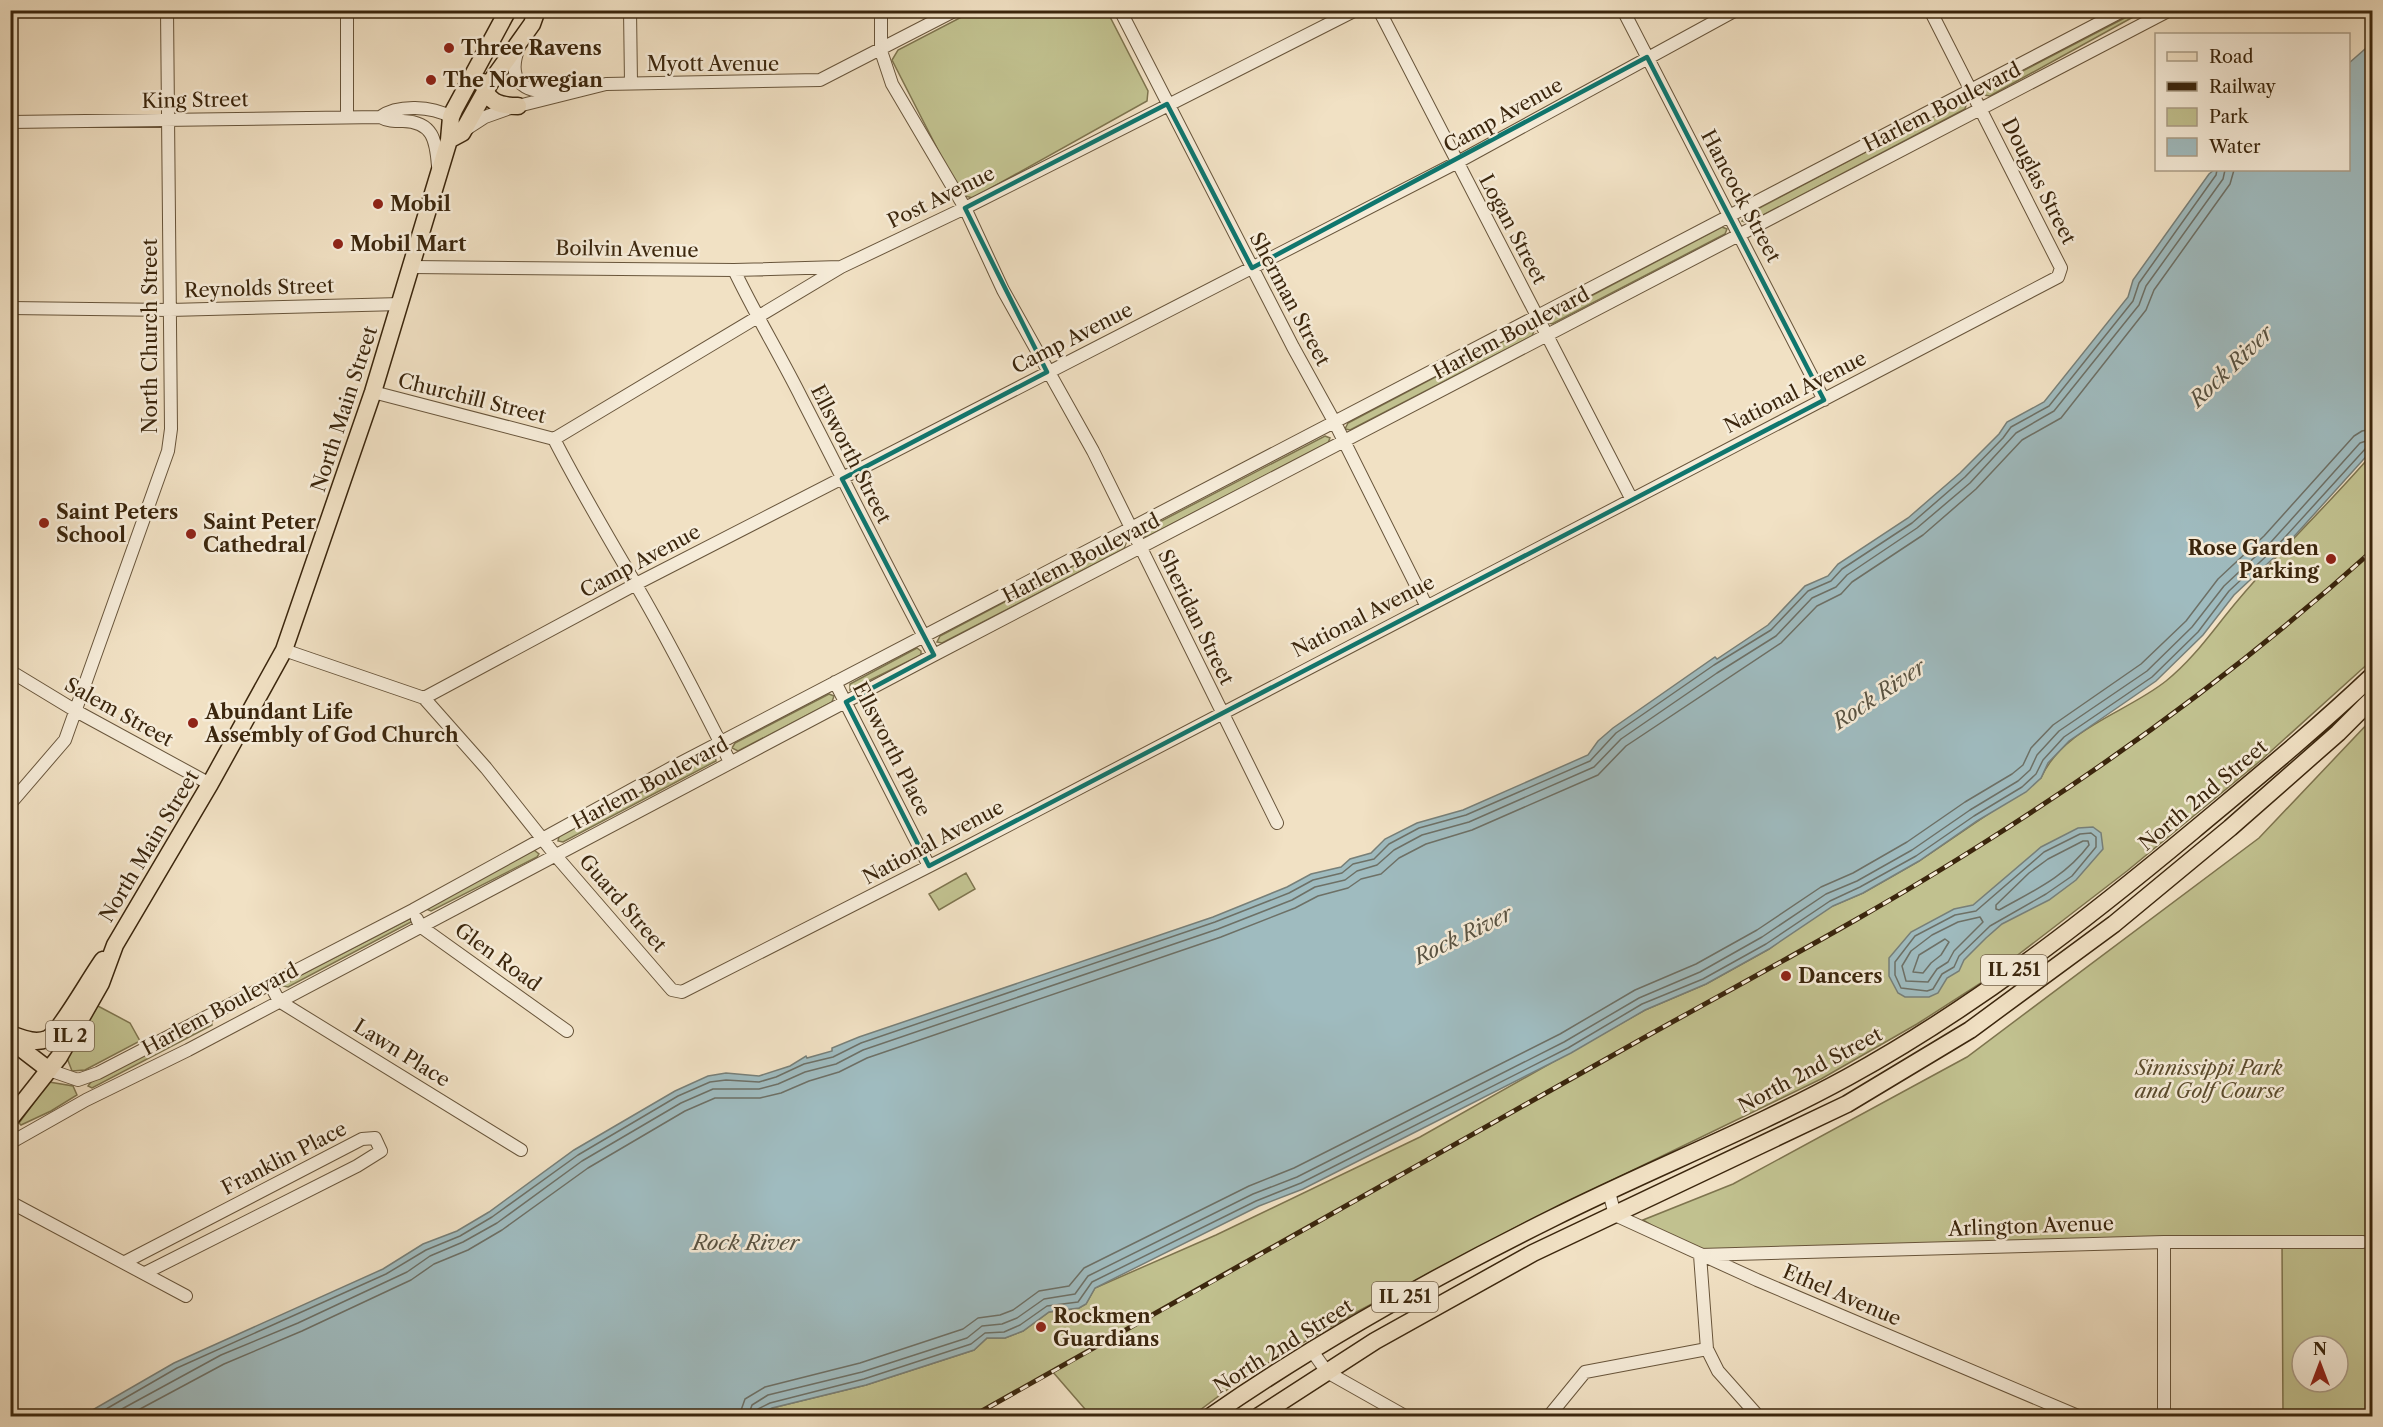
<svg xmlns="http://www.w3.org/2000/svg" width="2383" height="1427" font-family="'Libre Caslon Text',serif">
  <style>
    .green { fill: #c1c18f; stroke: #7e744e; stroke-width: 1.5; fill-rule: evenodd }
    .water { fill: #9fbbbf; stroke: #777f78; stroke-width: 1.5 }
    .lines { fill: none; stroke-linecap: round; stroke-linejoin: round }
    .shore { stroke: #6d7066; stroke-width: 1.5 }
    .minor-casing { stroke: #68553b; stroke-width: 14 }
    .major-casing { stroke: #3b260d; stroke-width: 19 }
    .minor { stroke: #f6ecd9; stroke-width: 12 }
    .major { stroke: #f1e1c4; stroke-width: 16 }
    .rail-casing { stroke: #3b260d; stroke-width: 5 }
    .rail { stroke: #f6ecd9; stroke-width: 3; stroke-dasharray: 9; stroke-linecap: butt }
    .marked { fill: none; stroke: #0f766e; stroke-width: 4.5; stroke-linejoin: round }
    .poi-dot { fill: #8f2418; stroke: #f6ecd9; stroke-width: 2 }
    .labels { text-anchor: middle; dominant-baseline: central; stroke-width: 5; stroke-linejoin: round; paint-order: stroke }
    .shield { fill: #f6ecd9; stroke: #73614a; stroke-width: 1.5 }
    .shield-label { font-size: 18px; font-weight: bold; fill: #3b260d }
    .poi-label { font-size: 20px; font-weight: bold; fill: #3b260d; stroke: #f6ecd9; text-anchor: start }
    .street-label { font-size: 20px; fill: #3b260d; stroke: #f6ecd9 }
    .park-label { font-size: 20px; font-style: italic; fill: #5c4d2e; stroke: #f6ecd9 }
    .water-label { font-size: 21px; font-style: italic; fill: #595342; stroke: #f6ecd9 }
  </style>
  <rect width="100%" height="100%" fill="#f1e1c4"/>
  <filter id="stains"><feTurbulence type="fractalNoise" baseFrequency=".00333" numOctaves="4"/><feColorMatrix values="0 0 0 0 .2 0 0 0 0 .09 0 0 0 0 .02 0 0 0 .5 -.17"/></filter>
  <radialGradient id="worn" r=".72"><stop offset=".6" stop-color="#630" stop-opacity="0"/><stop offset="1" stop-color="#630" stop-opacity=".3"/></radialGradient>
  <path class="green" d="M 973,11 L 1107,11 L 1148,91 L 1147,101 L 973,198 L 961,195 L 892,60 L 898,50 Z
    M 2138,11 L 2144,11 L 1990,96 L 1984,95 L 1986,90 Z
    M 1961,102 L 1967,102 L 1965,109 L 1748,223 L 1742,221 L 1746,215 Z
    M 1722,227 L 1727,229 L 1725,234 L 1552,324 L 1549,323 L 1551,317 Z
    M 1528,328 L 1534,331 L 1532,336 L 1350,430 L 1345,429 L 1348,423 Z
    M 1325,436 L 1330,438 L 1328,443 L 1147,537 L 1141,536 L 1144,530 Z
    M 2372,454 L 2372,660 L 2259,762 L 2127,871 L 1984,981 L 1917,1024 L 1821,1079 L 1526,1222 L 1351,1315 L 1247,1375 L 1192,1416 L 1091,1416 L 1052,1371 L 973,1416 L 757,1416 L 772,1408 L 866,1385 L 974,1350 L 987,1338 L 1005,1338 L 1023,1331 L 1049,1312 L 1079,1308 L 1086,1304 L 1095,1288 L 1216,1235 L 1420,1137 L 1645,1010 L 1706,984 L 1769,949 L 1818,912 L 1863,893 L 1919,861 L 2041,778 C 2063,728 2126,713 2166,681 C 2195,658 2215,627 2239,599 C 2281,549 2329,504 2372,454 Z
    M 1120,541 L 1126,543 L 1124,549 L 942,643 L 937,642 L 940,636 Z
    M 917,648 L 921,651 L 921,655 L 850,690 L 850,684 Z
    M 829,694 L 834,696 L 832,702 L 738,751 L 732,748 L 735,743 Z
    M 2372,719 L 2372,1416 L 2283,1416 L 2282,1243 L 1700,1255 L 1643,1220 L 1733,1184 L 1967,1057 L 2259,838 ZM 2302,1346 L 2338,1346 L 2338,1382 L 2302,1382 Z
    M 711,755 L 715,755 L 716,761 L 563,842 L 558,841 L 559,836 Z
    M 534,850 L 539,854 L 537,857 L 431,911 L 426,909 Z
    M 966,873 L 975,889 L 939,910 L 929,894 Z
    M 411,918 L 411,922 L 288,987 L 283,986 L 283,984 Z
    M 96,1005 L 130,1023 L 140,1041 L 85,1070 L 72,1071 L 67,1058 Z
    M 211,1020 L 212,1025 L 92,1088 L 88,1086 L 91,1082 Z
    M 49,1082 L 73,1086 L 77,1095 L 51,1111 L 21,1125 L 19,1123 Z"/>
  <path class="water" d="M 2372,43 L 2372,450 L 2280,552 L 2234,595 L 2203,635 L 2156,681 L 2069,741 L 2048,763 L 2041,778 L 2026,792 L 1977,821 L 1919,861 L 1863,893 L 1833,906 L 1769,949 L 1706,984 L 1645,1010 L 1571,1053 L 1303,1189 L 1259,1206 L 1095,1288 L 1086,1304 L 1079,1308 L 1049,1312 L 1023,1331 L 1005,1338 L 987,1338 L 974,1350 L 866,1385 L 772,1408 L 757,1416 L 82,1416 L 174,1363 L 383,1269 L 423,1244 L 457,1231 L 489,1212 L 574,1150 L 675,1091 L 708,1076 L 726,1073 L 759,1076 L 790,1066 L 806,1056 L 807,1058 L 832,1051 L 832,1048 L 859,1037 L 1213,917 L 1287,887 L 1311,874 L 1341,867 L 1350,859 L 1371,853 L 1385,839 L 1417,823 L 1463,810 L 1588,755 L 1598,741 L 1613,728 L 1715,657 L 1717,659 L 1768,625 L 1805,586 L 1828,576 L 1838,564 L 1908,518 L 1960,473 L 1999,434 L 2007,422 L 2044,402 L 2128,297 L 2133,280 L 2209,174 L 2214,170 L 2348,170 L 2349,63 Z
    M 2093,827 L 2101,833 L 2103,849 L 2076,880 L 2049,900 L 2002,924 L 1986,938 L 1964,960 L 1959,971 L 1947,978 L 1938,993 L 1929,997 L 1905,997 L 1898,993 L 1889,976 L 1889,958 L 1911,932 L 1954,909 L 1973,905 L 2041,847 L 2078,828 Z"/>
  <g class="lines">
    <path class="shore" d="M 2091,833 L 2096,837 L 2096,847 L 2072,876 L 2046,894 L 1990,926 L 1959,956 L 1954,967 L 1942,974 L 1933,989 L 1927,991 L 1901,988 L 1895,975 L 1895,962 L 1915,936 L 1955,915 L 1976,911 L 2044,852 L 2080,834 Z
      M 2083,841 L 2088,841 L 2089,845 C 2065,877 2033,891 1999,910 L 1996,909 L 1996,905 L 2029,873 L 2048,859 Z
      M 1980,917 L 1983,922 L 1954,951 L 1948,962 L 1937,969 L 1928,982 L 1906,981 L 1902,966 L 1911,951 L 1932,935 L 1958,922 Z
      M 1945,939 L 1949,942 L 1941,955 L 1931,963 L 1923,973 L 1913,972 L 1919,955 Z
      M 94,1416 L 177,1368 L 386,1274 L 426,1250 L 460,1236 L 492,1217 L 578,1155 L 678,1096 L 710,1082 L 726,1080 L 759,1082 L 776,1077 L 804,1064 L 833,1057 L 861,1043 L 1215,922 L 1289,893 L 1313,880 L 1342,873 L 1353,864 L 1374,859 L 1389,844 L 1419,828 L 1466,815 L 1590,761 L 1616,733 L 1714,665 L 1771,630 L 1808,591 L 1831,581 L 1842,569 L 1912,523 L 1965,477 L 2003,438 L 2011,427 L 2049,406 L 2133,301 L 2139,283 L 2216,175 L 2217,170
      M 109,1416 L 221,1355 L 298,1323 L 407,1272 L 430,1256 L 463,1242 L 497,1223 L 582,1161 L 681,1103 L 713,1089 L 759,1089 L 778,1084 L 805,1072 L 836,1064 L 863,1050 L 1218,929 L 1292,900 L 1315,887 L 1345,880 L 1357,871 L 1377,865 L 1394,850 L 1422,835 L 1469,822 L 1594,767 L 1621,739 L 1717,673 L 1776,636 L 1812,598 L 1836,587 L 1847,575 L 1917,528 L 1970,483 L 2016,433 L 2054,411 L 2139,305 L 2146,286 L 2223,179 L 2225,170
      M 127,1416 L 224,1364 L 302,1331 L 411,1280 L 434,1264 L 468,1250 L 502,1230 L 588,1168 L 685,1111 L 715,1098 L 760,1098 L 781,1093 L 809,1081 L 839,1072 L 867,1058 L 1221,937 L 1295,908 L 1318,896 L 1348,888 L 1361,879 L 1381,874 L 1399,858 L 1426,844 L 1472,830 L 1598,775 L 1626,746 L 1781,643 L 1817,606 L 1841,594 L 1852,582 L 1923,535 L 1976,489 L 2022,440 L 2061,418 L 2146,310 L 2154,290 L 2230,184 L 2234,170
      M 739,1416 L 745,1399 L 765,1387 L 860,1363 L 963,1329 L 978,1318 L 1000,1315 L 1013,1310 L 1039,1291 L 1069,1286 L 1084,1268 L 1249,1186 L 1294,1168 L 1560,1034 L 1635,990 L 1696,964 L 1757,930 L 1821,887 L 1853,873 L 1907,842 L 1965,802 L 2012,774 L 2023,765 L 2031,748 L 2053,725 L 2141,664 L 2186,621 L 2218,579 L 2264,536 L 2354,436 L 2362,431 L 2372,429
      M 748,1416 L 752,1405 L 768,1395 L 862,1372 L 967,1338 L 982,1326 L 1002,1324 L 1017,1318 L 1044,1299 L 1075,1294 L 1088,1276 L 1253,1194 L 1297,1177 L 1564,1042 L 1639,998 L 1700,972 L 1762,937 L 1826,894 L 1857,881 L 1912,850 L 1970,810 L 2018,781 L 2030,770 L 2037,755 L 2059,731 L 2147,671 L 2192,627 L 2224,586 L 2271,542 L 2360,443 L 2372,439
      M 755,1416 L 758,1409 L 770,1403 L 864,1379 L 971,1344 L 985,1333 L 1004,1332 L 1020,1325 L 1047,1306 L 1078,1302 L 1092,1282 L 1256,1201 L 1301,1183 L 1568,1048 L 1642,1004 L 1703,979 L 1766,944 L 1830,901 L 1860,887 L 1916,856 L 1974,816 L 2022,787 L 2036,774 L 2043,760 L 2064,737 L 2152,677 L 2198,632 L 2229,591 L 2276,547 L 2366,448 L 2372,446"/>
    <defs>
      <path id="minor" d="M 630,10 L 631,83
        M 881,10 L 881,51 L 892,84 L 965,208 L 1003,290 L 1093,451 L 1277,823
        M 1120,10 L 1293,347 L 1335,423 L 1426,605
        M 1379,10 L 1631,498
        M 1623,10 L 1824,400
        M 519,47 C 506,81 523,93 555,92
        M 347,117 L 347,10
        M 380,117 C 398,104 432,106 451,117
        M 10,122 L 380,117 C 387,121 394,121 403,121 C 433,122 436,140 438,166
        M 465,130 L 485,117 L 510,108 L 606,84 L 820,80 L 956,10
        M 412,267 L 734,270 L 840,267
        M 734,270 C 755,314 780,355 802,399 C 846,484 888,570 934,655
        M 10,308 L 170,310 L 401,304
        M 373,392 L 554,439 C 579,488 607,535 635,583 C 669,641 700,702 730,762
        M 10,399 L 10,413
        M 554,439 L 841,267 L 965,208 L 1356,10
        M 284,650 L 424,698 L 486,768 L 556,856 L 672,990 L 682,992 L 957,852 L 2058,277 L 2061,268 L 1930,10
        M 10,671 L 76,711 L 210,784
        M 835,682 L 929,866
        M 424,698 L 636,584 L 1456,163 L 1736,10
        M 10,804 L 65,740 L 168,451 L 171,429 L 167,10
        M 417,919 L 420,926 L 567,1031
        M 270,984 L 279,1001 L 521,1150
        M 49,1070 L 78,1080 L 98,1073 L 413,910 L 673,767 L 2124,10
        M 10,1143 L 86,1100 L 188,1050 L 934,655 L 2170,10
        M 1609,1192 L 1615,1215 L 1757,1280 L 2078,1416
        M 10,1202 L 186,1296
        M 1700,1255 L 2164,1242 L 2363,1242
        M 1700,1255 L 1707,1349 L 1718,1371 L 1758,1416
        M 125,1262 L 362,1139 L 375,1138 L 381,1151 L 357,1166 L 145,1273
        M 1312,1351 L 1327,1372 L 1405,1416
        M 1549,1416 L 1585,1372 L 1707,1349
        M 2164,1416 L 2164,1242"/>
      <path id="major" d="M 483,82 C 486,102 499,106 518,106
        M 449,140 L 462,133 L 490,83 L 532,24 L 537,10
        M 10,1034 C 22,1038 34,1044 47,1039 C 59,1034 91,976 103,960
        M 10,1040 L 49,1070
        M 10,1119 L 59,1057 L 101,983 L 115,945 L 210,784 L 284,650 L 373,392 L 449,140 L 451,117 L 454,110 L 508,10
        M 1211,1416 C 1319,1341 1436,1276 1553,1218 C 1651,1169 1753,1129 1848,1077 C 1972,1009 2085,921 2193,831 C 2254,780 2315,730 2372,676
        M 1259,1416 L 1375,1341 L 1533,1253 L 1847,1104 L 1970,1030 L 2114,924 L 2230,828 L 2338,733 L 2372,699"/>
    </defs>
    <use href="#minor" class="minor-casing"/>
    <use href="#major" class="major-casing"/>
    <use href="#minor" class="minor"/>
    <use href="#major" class="major"/>
    <defs>
      <path id="rail" d="M 973,1416 C 1185,1298 1396,1177 1608,1058 C 1733,987 1861,921 1982,844 C 2120,757 2251,660 2372,551"/>
    </defs>
    <use href="#rail" class="rail-casing"/>
    <use href="#rail" class="rail"/>
  </g>
  <path class="marked" d="M 1647,57 L 1824,400 L 929,866 L 846,702 L 934,655 L 842,479 L 1047,372 L 965,208 L 1167,104 L 1252,268 Z"/>
  <g class="poi-dot">
    <circle cx="449" cy="48" r="6"/>
    <circle cx="431" cy="80" r="6"/>
    <circle cx="378" cy="204" r="6"/>
    <circle cx="338" cy="244" r="6"/>
    <circle cx="44" cy="523" r="6"/>
    <circle cx="191" cy="534" r="6"/>
    <circle cx="2331" cy="559" r="6"/>
    <circle cx="193" cy="723" r="6"/>
    <circle cx="1786" cy="976" r="6"/>
    <circle cx="1041" cy="1327" r="6"/>
  </g>
  <g class="labels">
    <g class="shield">
      <rect x="1981" y="955" width="66" height="30" rx="4.5"/>
      <rect x="46" y="1021" width="48" height="30" rx="4.5"/>
      <rect x="1372" y="1282" width="66" height="30" rx="4.5"/>
    </g>
    <g class="shield-label">
      <text x="2014" y="970">IL 251</text>
      <text x="70" y="1036">IL 2</text>
      <text x="1405" y="1297">IL 251</text>
    </g>
    <g class="poi-label">
      <text x="461" y="48">Three Ravens</text>
      <text x="443" y="80">The Norwegian</text>
      <text x="390" y="204">Mobil</text>
      <text x="350" y="244">Mobil Mart</text>
      <text x="56" y="512">Saint Peters<tspan x="56" dy="23">School</tspan></text>
      <text x="203" y="522">Saint Peter<tspan x="203" dy="23">Cathedral</tspan></text>
      <text x="2319" y="548" text-anchor="end">Rose Garden<tspan x="2319" dy="23">Parking</tspan></text>
      <text x="205" y="712">Abundant Life<tspan x="205" dy="23">Assembly of God Church</tspan></text>
      <text x="1798" y="976">Dancers</text>
      <text x="1053" y="1316">Rockmen<tspan x="1053" dy="23">Guardians</tspan></text>
    </g>
    <g class="street-label">
      <text x="713" y="64">Myott Avenue</text>
      <text transform="translate(195 100) rotate(-1)">King Street</text>
      <text transform="translate(1942 107) rotate(-27)">Harlem Boulevard</text>
      <text transform="translate(1503 115) rotate(-29)">Camp Avenue</text>
      <text transform="translate(2039 181) rotate(63)">Douglas Street</text>
      <text transform="translate(1741 196) rotate(62)">Hancock Street</text>
      <text transform="translate(941 197) rotate(-26)">Post Avenue</text>
      <text transform="translate(1513 229) rotate(62)">Logan Street</text>
      <text transform="translate(627 249) rotate(1)">Boilvin Avenue</text>
      <text transform="translate(259 288) rotate(-2)">Reynolds Street</text>
      <text transform="translate(1290 299) rotate(62)">Sherman Street</text>
      <text transform="translate(1511 333) rotate(-28)">Harlem Boulevard</text>
      <text transform="translate(150 336) rotate(-90)">North Church Street</text>
      <text transform="translate(1072 338) rotate(-27)">Camp Avenue</text>
      <text transform="translate(1795 392) rotate(-27)">National Avenue</text>
      <text transform="translate(472 398) rotate(14)">Churchill Street</text>
      <text transform="translate(344 409) rotate(-72)">North Main Street</text>
      <text transform="translate(851 454) rotate(63)">Ellsworth Street</text>
      <text transform="translate(1081 558) rotate(-27)">Harlem Boulevard</text>
      <text transform="translate(640 561) rotate(-28)">Camp Avenue</text>
      <text transform="translate(1363 616) rotate(-27)">National Avenue</text>
      <text transform="translate(1196 617) rotate(64)">Sheridan Street</text>
      <text transform="translate(119 712) rotate(29)">Salem Street</text>
      <text transform="translate(892 749) rotate(63)">Ellsworth Place</text>
      <text transform="translate(650 783) rotate(-28)">Harlem Boulevard</text>
      <text transform="translate(2203 795) rotate(-40)">North 2nd Street</text>
      <text transform="translate(933 842) rotate(-28)">National Avenue</text>
      <text transform="translate(149 846) rotate(-59)">North Main Street</text>
      <text transform="translate(623 903) rotate(49)">Guard Street</text>
      <text transform="translate(498 957) rotate(36)">Glen Road</text>
      <text transform="translate(220 1009) rotate(-28)">Harlem Boulevard</text>
      <text transform="translate(402 1053) rotate(32)">Lawn Place</text>
      <text transform="translate(1810 1070) rotate(-28)">North 2nd Street</text>
      <text transform="translate(284 1158) rotate(-27)">Franklin Place</text>
      <text transform="translate(2031 1226) rotate(-2)">Arlington Avenue</text>
      <text transform="translate(1842 1295) rotate(23)">Ethel Avenue</text>
      <text transform="translate(1283 1346) rotate(-32)">North 2nd Street</text>
    </g>
    <g class="park-label">
      <text x="2209" y="1068">Sinnissippi Park<tspan x="2209" dy="23">and Golf Course</tspan></text>
    </g>
    <g class="water-label">
      <text transform="translate(2231 366) rotate(-44)">Rock River</text>
      <text transform="translate(1879 694) rotate(-34)">Rock River</text>
      <text transform="translate(1463 935) rotate(-26)">Rock River</text>
      <text x="746" y="1242">Rock River</text>
    </g>
  </g>
  <rect width="2383" height="1427" fill="none" stroke="#f1e1c4" stroke-width="36"/>
  <rect x="12" y="12" width="2359" height="1403" fill="none" stroke="#3b260d" stroke-width="3"/>
  <rect x="18" y="18" width="2347" height="1391" fill="none" stroke="#3b260d" stroke-width="1.5"/>
  <rect x="2155" y="33" width="195" height="138" fill="#f6ecd9" stroke="#ab9d87" stroke-width="1.5"/>
  <rect x="2167" y="52" width="30" height="9" fill="#f1e1c4" stroke="#ab9d87" stroke-width="1.5"/>
  <text x="2209" y="63" font-size="18" fill="#3b260d">Road</text>
  <rect x="2167" y="82" width="30" height="9" fill="#3b260d" stroke="#ab9d87" stroke-width="1.5"/>
  <text x="2209" y="93" font-size="18" fill="#3b260d">Railway</text>
  <rect x="2167" y="108" width="30" height="18" fill="#c1c18f" stroke="#ab9d87" stroke-width="1.5"/>
  <text x="2209" y="123" font-size="18" fill="#3b260d">Park</text>
  <rect x="2167" y="138" width="30" height="18" fill="#9fbbbf" stroke="#ab9d87" stroke-width="1.5"/>
  <text x="2209" y="153" font-size="18" fill="#3b260d">Water</text>
  <g transform="translate(2320 1364)"><circle r="28" fill="#f6ecd9" stroke="#ab9d87" stroke-width="1.5"/>
  <path d="M0-4.5L10 22L0 15L-10 22Z" fill="#8f2418"/>
  <text y="-9" font-size="16" font-weight="bold" text-anchor="middle" fill="#3b260d">N</text>
  </g>
  <rect width="100%" height="100%" filter="url(#stains)"/>
  <rect width="100%" height="100%" fill="url(#worn)"/>
</svg>
